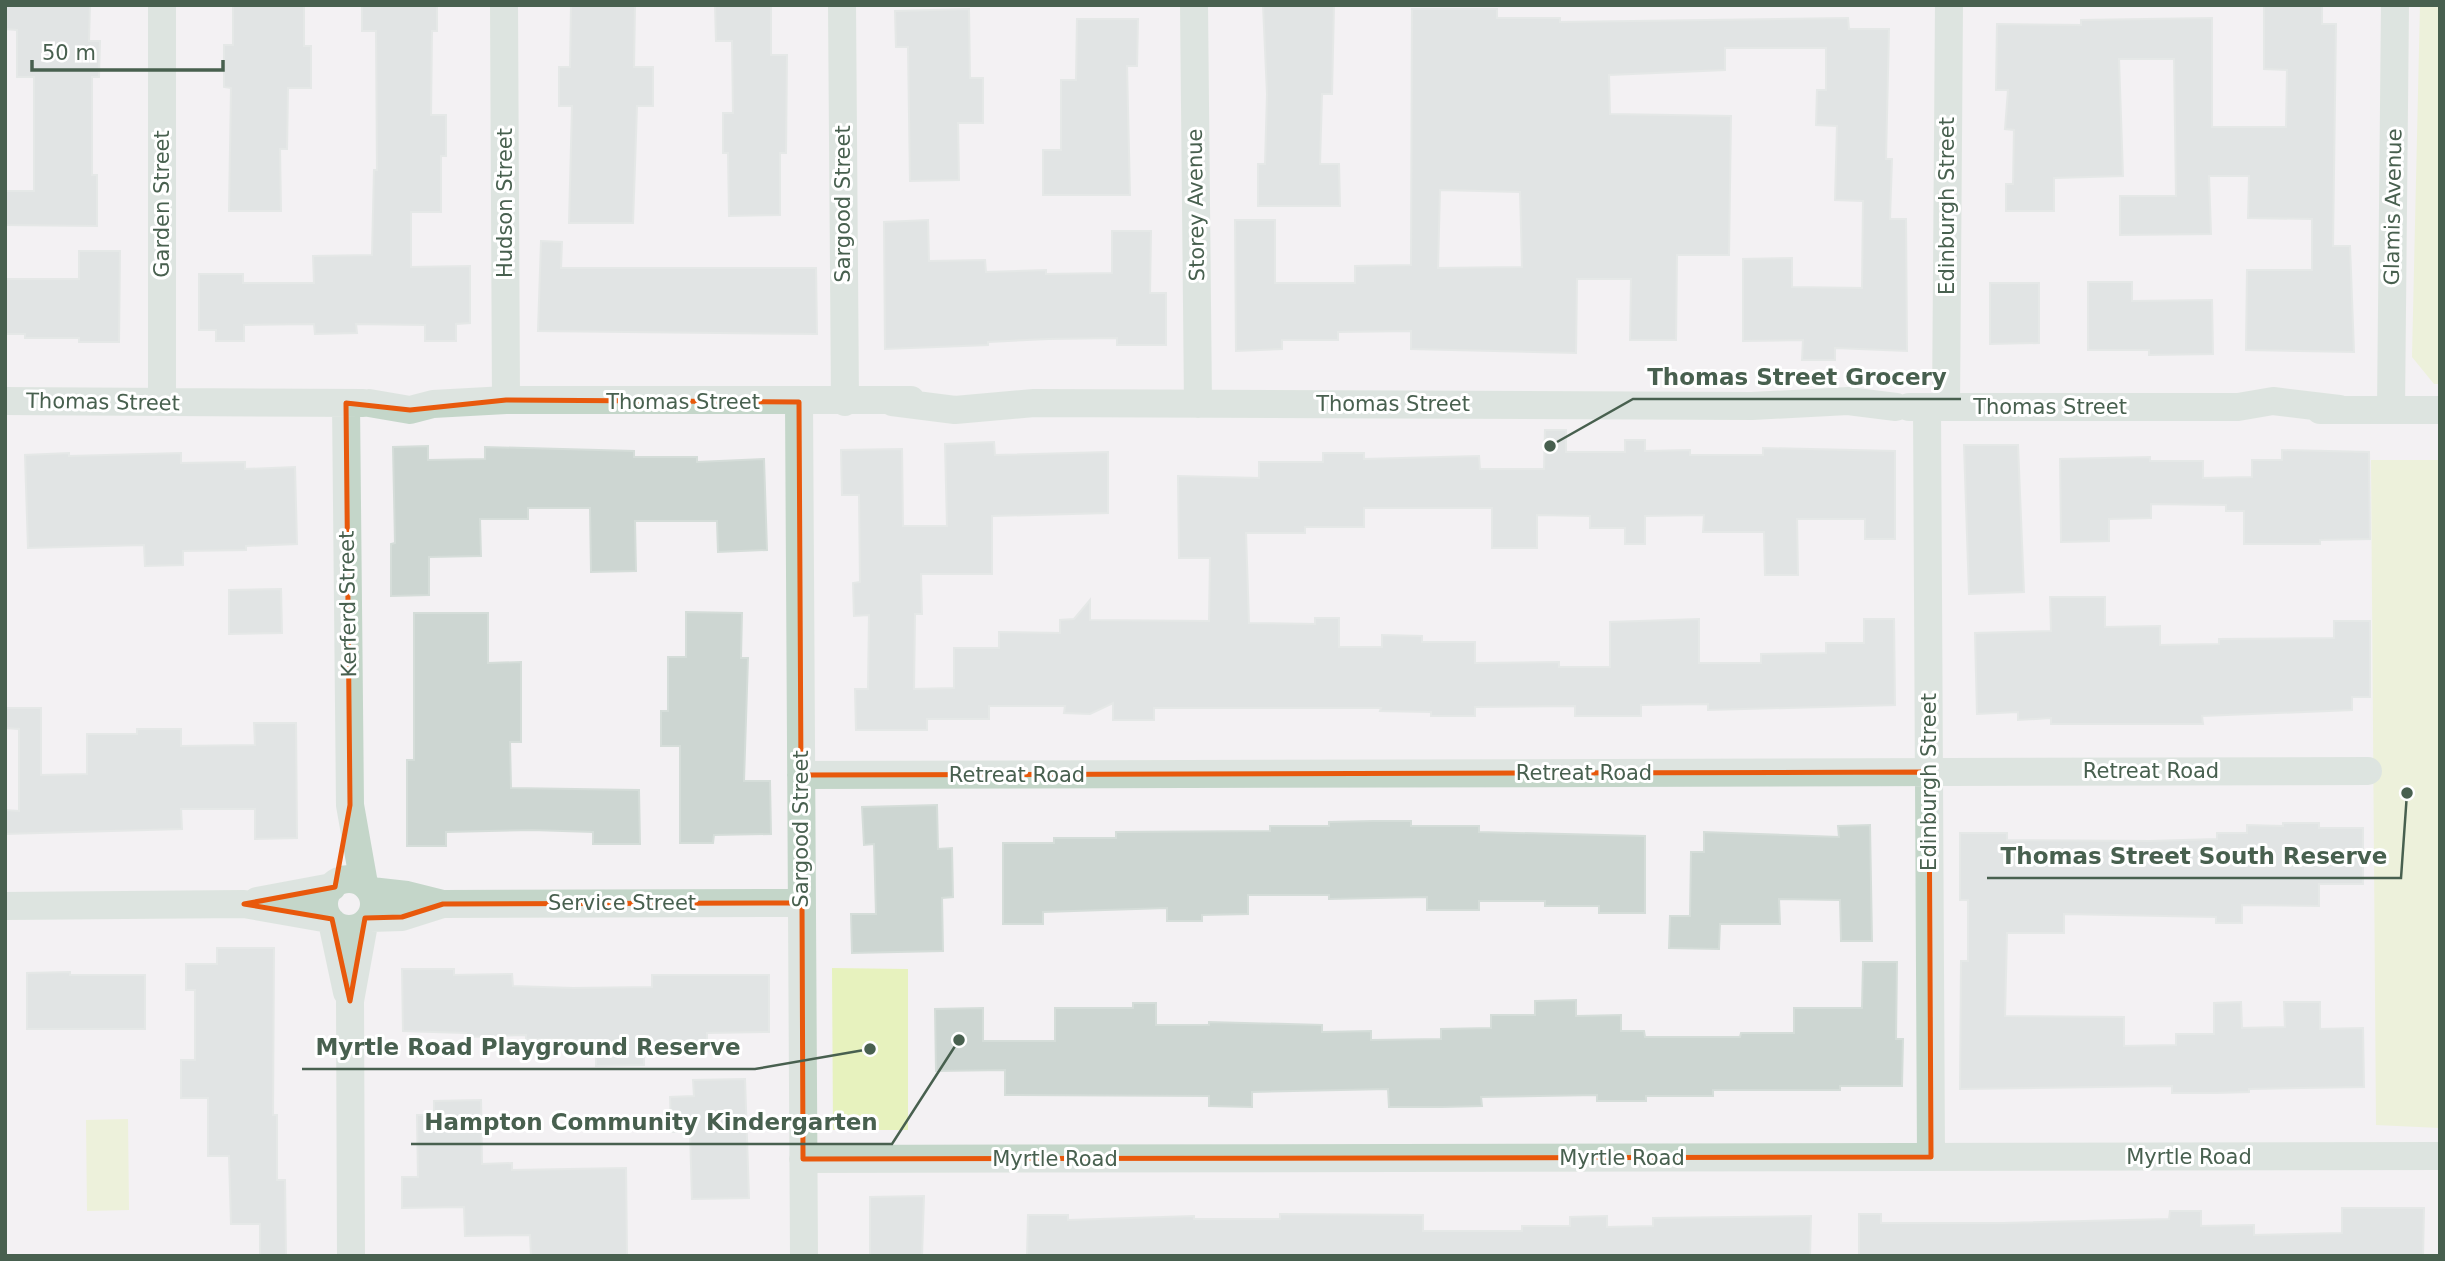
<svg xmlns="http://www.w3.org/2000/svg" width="2445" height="1261" font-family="'DejaVu Sans',sans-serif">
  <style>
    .green { fill: #e7f2be }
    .building { fill: #cdd6d2; stroke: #d5ddd9; stroke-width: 2; fill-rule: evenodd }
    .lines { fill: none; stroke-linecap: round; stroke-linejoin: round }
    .minor { stroke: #c4d6c9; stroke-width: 28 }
    .marked { fill: none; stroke: #e8590c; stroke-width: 5; stroke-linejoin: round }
    .labels { text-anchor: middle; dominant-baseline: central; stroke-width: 6; stroke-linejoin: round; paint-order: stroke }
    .street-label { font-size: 21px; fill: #48604f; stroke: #fff }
    .leader { fill: none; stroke: #48604f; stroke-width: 2.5 }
    .callout-dot { fill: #48604f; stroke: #fff; stroke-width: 2.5 }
    .callout-label { font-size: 23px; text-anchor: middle; font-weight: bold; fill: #48604f; stroke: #fff; stroke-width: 6; stroke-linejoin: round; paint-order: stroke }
  </style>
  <rect width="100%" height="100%" fill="#f3f1f3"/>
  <path class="green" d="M 2420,5 L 2440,5 L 2440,384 L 2434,384 L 2412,357 Z
    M 2371,460 L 2440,460 L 2440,1128 L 2376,1125 Z
    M 832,968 L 908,969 L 908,1130 L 833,1130 Z
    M 128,1119 L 129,1210 L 87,1211 L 86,1120 Z"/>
  <path class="building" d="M 5,5 L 90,5 L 89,41 L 100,41 L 99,77 L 92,77 L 92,175 L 97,175 L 97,226 L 5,225 L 5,191 L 34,191 L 34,77 L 17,77 L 17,30 L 5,29 Z
    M 233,5 L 304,5 L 304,46 L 311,46 L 311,88 L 288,88 L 287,149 L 280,149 L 281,211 L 229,211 L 231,88 L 224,87 L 224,45 L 233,45 Z
    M 362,5 L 437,5 L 437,31 L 432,31 L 431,115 L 446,115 L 446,156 L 441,156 L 441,212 L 411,212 L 411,267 L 470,266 L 470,323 L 456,324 L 456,341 L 425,341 L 425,325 L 356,324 L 357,333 L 315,334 L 314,324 L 244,325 L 244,341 L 216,341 L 216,330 L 199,330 L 199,274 L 243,274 L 243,283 L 314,283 L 313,256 L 372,255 L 374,170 L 377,170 L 376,31 L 362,31 Z
    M 571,5 L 635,5 L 634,67 L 653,67 L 653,106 L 637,106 L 633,223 L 569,223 L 572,106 L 559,106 L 559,67 L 570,67 Z
    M 715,5 L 771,5 L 771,55 L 787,55 L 786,153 L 780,153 L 780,215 L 729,216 L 728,153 L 723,153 L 723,113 L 733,113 L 732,41 L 716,41 Z
    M 1263,5 L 1334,5 L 1332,94 L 1322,94 L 1320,164 L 1339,164 L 1340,206 L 1258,206 L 1258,164 L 1265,164 L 1267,94 Z
    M 2264,5 L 2322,5 L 2322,24 L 2336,24 L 2333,246 L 2350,246 L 2354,352 L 2246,350 L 2247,270 L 2312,270 L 2312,219 L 2248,218 L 2249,176 L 2209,176 L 2211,234 L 2120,235 L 2120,196 L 2176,196 L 2174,59 L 2119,59 L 2123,176 L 2054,178 L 2054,211 L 2006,211 L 2006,184 L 2013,184 L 2014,130 L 2005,129 L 2008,90 L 1996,90 L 1997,24 L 2081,25 L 2081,20 L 2212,18 L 2212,127 L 2286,127 L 2287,70 L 2264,69 Z
    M 969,9 L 970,78 L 983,78 L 983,123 L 958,123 L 959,180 L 910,181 L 908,47 L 896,47 L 895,11 Z
    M 1412,9 L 1497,9 L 1497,18 L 1560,18 L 1560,22 L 1848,18 L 1849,29 L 1889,29 L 1886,159 L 1892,159 L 1890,219 L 1906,219 L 1907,351 L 1835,348 L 1835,360 L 1802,360 L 1803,340 L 1743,341 L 1743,259 L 1792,258 L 1792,287 L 1862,288 L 1863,201 L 1835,200 L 1837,126 L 1816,125 L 1817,90 L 1826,90 L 1826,48 L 1725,48 L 1725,70 L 1609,75 L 1610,114 L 1731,116 L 1729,255 L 1677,255 L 1676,340 L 1630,340 L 1631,279 L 1577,279 L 1576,353 L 1411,349 L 1411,331 L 1338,332 L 1338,340 L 1282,340 L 1282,349 L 1236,351 L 1235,220 L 1275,220 L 1275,283 L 1355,283 L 1355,266 L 1411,265 ZM 1440,190 L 1520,192 L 1522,267 L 1438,268 Z
    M 1077,19 L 1138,19 L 1137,66 L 1127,66 L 1130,195 L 1043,195 L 1043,150 L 1061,150 L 1061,80 L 1076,80 Z
    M 928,220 L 929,261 L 985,260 L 986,272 L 1046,270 L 1046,274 L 1112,273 L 1112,231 L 1151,231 L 1150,293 L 1166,293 L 1166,345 L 1117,345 L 1117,338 L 1048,339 L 988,342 L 988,345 L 885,349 L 884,222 Z
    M 541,241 L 562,242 L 561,268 L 816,268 L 817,334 L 538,331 Z
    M 79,251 L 120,251 L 119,342 L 79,342 L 79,338 L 25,338 L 25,334 L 5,334 L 5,279 L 79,279 Z
    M 2088,282 L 2132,282 L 2132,301 L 2212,300 L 2213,354 L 2149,355 L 2149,350 L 2088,350 Z
    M 1990,283 L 2039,283 L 2039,343 L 1990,344 Z
    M 1545,430 L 1566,430 L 1566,452 L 1625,452 L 1625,440 L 1645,440 L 1645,451 L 1690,450 L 1690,455 L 1763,455 L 1763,448 L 1895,451 L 1895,539 L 1865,539 L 1865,519 L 1797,519 L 1798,575 L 1765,575 L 1764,532 L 1703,532 L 1704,515 L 1645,516 L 1645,544 L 1625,544 L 1625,528 L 1590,528 L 1590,516 L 1537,515 L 1537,548 L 1492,548 L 1492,508 L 1364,508 L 1364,527 L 1305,527 L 1305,533 L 1246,533 L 1249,623 L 1315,624 L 1315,618 L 1339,618 L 1339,647 L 1382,647 L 1382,635 L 1422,636 L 1422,642 L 1475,642 L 1475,663 L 1559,662 L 1559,667 L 1610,667 L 1610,622 L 1699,619 L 1699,663 L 1761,663 L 1761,654 L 1826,653 L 1826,643 L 1864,643 L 1864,619 L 1894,619 L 1895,705 L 1708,710 L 1708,704 L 1641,705 L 1641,716 L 1575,716 L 1575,706 L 1475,707 L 1475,716 L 1431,716 L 1431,712 L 1380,711 L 1381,708 L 1154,708 L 1154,720 L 1113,720 L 1113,703 L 1090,714 L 1064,713 L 1065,706 L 989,706 L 989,719 L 927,719 L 927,730 L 856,730 L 855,689 L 868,689 L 869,615 L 854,616 L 853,583 L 860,582 L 859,495 L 842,495 L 841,450 L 902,449 L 903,526 L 947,526 L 945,444 L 994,442 L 995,455 L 1108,452 L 1108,513 L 992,516 L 992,574 L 921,574 L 922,614 L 915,614 L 914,689 L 954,688 L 954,648 L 999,648 L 999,632 L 1060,633 L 1060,620 L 1074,619 L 1090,600 L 1090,620 L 1209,621 L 1210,558 L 1179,558 L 1178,476 L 1259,478 L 1259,462 L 1323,462 L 1323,453 L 1364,453 L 1364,459 L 1479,456 L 1480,469 L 1544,469 Z
    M 1964,445 L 2018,445 L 2024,592 L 1969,594 Z
    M 428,446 L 428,460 L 485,459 L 485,447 L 634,451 L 634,457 L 697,457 L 697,462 L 764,459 L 767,550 L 718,552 L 717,521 L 635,521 L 636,571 L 591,572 L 590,508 L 528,508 L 528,519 L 480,519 L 481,556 L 429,557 L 429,595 L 391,596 L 391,544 L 395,543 L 393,447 Z
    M 2282,450 L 2369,452 L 2370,539 L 2320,540 L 2320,544 L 2244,544 L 2244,511 L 2226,511 L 2226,505 L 2151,504 L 2151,518 L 2109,519 L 2109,541 L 2061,542 L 2060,459 L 2150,457 L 2150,461 L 2203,461 L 2203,478 L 2252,477 L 2252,460 L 2282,460 Z
    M 69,453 L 69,456 L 181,453 L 181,463 L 245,462 L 245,469 L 295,467 L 297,544 L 246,546 L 246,550 L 183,551 L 183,565 L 145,566 L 144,545 L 28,548 L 25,455 Z
    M 281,589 L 282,633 L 229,634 L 229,590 Z
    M 2050,597 L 2105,597 L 2105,627 L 2160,626 L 2160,645 L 2219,644 L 2219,639 L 2334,638 L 2334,621 L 2370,621 L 2370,697 L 2352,697 L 2352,710 L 2202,716 L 2203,724 L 2051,724 L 2051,718 L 2018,720 L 2018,712 L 1977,714 L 1975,633 L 2051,631 Z
    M 686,612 L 742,613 L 741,658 L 748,658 L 744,781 L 770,781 L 771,834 L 714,835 L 713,843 L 680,843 L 680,746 L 661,746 L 661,711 L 668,711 L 668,657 L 686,657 Z
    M 414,613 L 488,613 L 488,663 L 521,662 L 521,742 L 510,742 L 511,788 L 639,790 L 640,844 L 593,844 L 593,832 L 532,830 L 446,832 L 446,846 L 407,846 L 407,760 L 414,760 Z
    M 5,708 L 41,708 L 41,775 L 87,774 L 87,734 L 137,734 L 137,729 L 181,729 L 181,746 L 255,745 L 254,723 L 296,723 L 297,838 L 255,839 L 255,809 L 181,809 L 182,829 L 5,834 L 5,810 L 19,811 L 19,729 L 5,728 Z
    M 937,805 L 938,849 L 952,848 L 953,897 L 942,898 L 943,951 L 852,953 L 851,914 L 876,914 L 874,844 L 864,845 L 862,807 Z
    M 1373,821 L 1411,821 L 1411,826 L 1479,826 L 1479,832 L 1645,836 L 1645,913 L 1599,913 L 1599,906 L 1545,906 L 1545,901 L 1479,901 L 1479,910 L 1427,910 L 1427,897 L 1329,899 L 1329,895 L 1248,895 L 1248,914 L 1202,915 L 1202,921 L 1167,921 L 1167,908 L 1043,912 L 1043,924 L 1003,924 L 1003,843 L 1054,843 L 1054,838 L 1116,838 L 1116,832 L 1270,831 L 1270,826 L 1329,826 L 1329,822 Z
    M 2283,823 L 2319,823 L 2319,828 L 2363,828 L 2363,884 L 2319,884 L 2319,906 L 2242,905 L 2242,923 L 2216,923 L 2216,917 L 2064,914 L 2064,933 L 2007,933 L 2005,1016 L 2124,1017 L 2124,1046 L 2176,1045 L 2176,1034 L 2214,1034 L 2214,1003 L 2241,1002 L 2242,1028 L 2285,1027 L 2284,1002 L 2320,1002 L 2320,1029 L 2363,1028 L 2364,1087 L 2249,1089 L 2249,1092 L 2216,1093 L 2172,1093 L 2172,1086 L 1960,1089 L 1961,961 L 1968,961 L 1968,900 L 1960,900 L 1960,833 L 2007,833 L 2007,840 L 2150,841 L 2217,839 L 2217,833 L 2247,833 L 2247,825 L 2283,826 Z
    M 1870,825 L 1872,941 L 1841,941 L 1840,900 L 1779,899 L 1780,924 L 1720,924 L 1719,949 L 1669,948 L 1670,916 L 1690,916 L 1691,852 L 1704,852 L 1704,832 L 1839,837 L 1838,826 Z
    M 217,948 L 274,948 L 273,1115 L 277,1115 L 277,1180 L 285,1180 L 286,1256 L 260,1256 L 260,1224 L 231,1224 L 229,1156 L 208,1156 L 208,1098 L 181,1098 L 181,1060 L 195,1060 L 195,990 L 186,990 L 186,964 L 217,964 Z
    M 1863,962 L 1897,962 L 1896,1039 L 1903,1039 L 1902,1086 L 1840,1086 L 1840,1090 L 1713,1090 L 1713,1096 L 1646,1096 L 1646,1101 L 1597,1101 L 1597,1095 L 1481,1097 L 1482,1106 L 1442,1107 L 1389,1107 L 1388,1089 L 1252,1092 L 1252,1107 L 1209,1106 L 1209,1096 L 1005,1095 L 1005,1070 L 936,1071 L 935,1009 L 983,1008 L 983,1041 L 1055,1041 L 1055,1008 L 1133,1008 L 1133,1003 L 1156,1003 L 1156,1025 L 1209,1025 L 1209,1022 L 1322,1025 L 1322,1032 L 1371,1031 L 1371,1040 L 1441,1039 L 1441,1029 L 1491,1028 L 1491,1015 L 1535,1015 L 1535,1001 L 1576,1000 L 1576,1016 L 1621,1015 L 1621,1031 L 1644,1031 L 1645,1037 L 1740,1037 L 1741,1033 L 1794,1033 L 1794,1008 L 1862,1008 Z
    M 402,969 L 454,969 L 454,975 L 512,974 L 513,986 L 573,988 L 652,987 L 652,975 L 769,975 L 769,1032 L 707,1033 L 707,1051 L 644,1051 L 644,1065 L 596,1066 L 596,1040 L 526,1039 L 526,1035 L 466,1037 L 466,1033 L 403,1031 Z
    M 70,972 L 70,975 L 145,975 L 145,1029 L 27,1029 L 27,973 Z
    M 745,1079 L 749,1198 L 692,1199 L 690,1132 L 671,1132 L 670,1097 L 694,1096 L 693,1080 Z
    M 481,1100 L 482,1164 L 512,1163 L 512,1170 L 626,1168 L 627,1256 L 531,1256 L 530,1235 L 465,1236 L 464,1207 L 402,1208 L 402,1177 L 418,1177 L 417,1115 L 434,1115 L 434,1101 Z
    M 924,1196 L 922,1256 L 870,1256 L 870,1197 Z
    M 2342,1208 L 2424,1208 L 2423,1256 L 1859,1256 L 1859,1214 L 1881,1214 L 1881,1223 L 2004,1223 L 2169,1219 L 2170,1211 L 2201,1211 L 2201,1226 L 2254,1225 L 2254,1235 L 2342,1233 Z
    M 1280,1214 L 1423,1215 L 1423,1231 L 1522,1231 L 1522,1226 L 1570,1226 L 1570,1217 L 1607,1216 L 1607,1227 L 1653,1226 L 1653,1218 L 1811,1216 L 1810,1256 L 1027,1256 L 1028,1215 L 1068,1215 L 1068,1220 L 1194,1216 L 1194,1219 L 1280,1219 Z"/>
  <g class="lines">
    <path class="minor" d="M 504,5 L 506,400
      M 842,5 L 845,402
      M 1194,5 L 1198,404
      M 5,401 L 363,403
      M 162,402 L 162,5
      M 799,402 L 804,1256
      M 892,402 L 955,410 L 1034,403 L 1752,406 L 1848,401 L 1896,407
      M 346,403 L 350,805 L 364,884
      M 369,403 L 410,410 L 433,404 L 506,400 L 911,400
      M 1909,407 L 2238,407 L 2273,401 L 2339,409
      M 1927,407 L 1931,1157
      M 1946,407 L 1949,5
      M 2320,410 L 2440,410
      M 2391,410 L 2395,5
      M 801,775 L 2368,771
      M324 904a25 25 0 1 1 50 0a25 25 0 1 1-50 0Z
      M 371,891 L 407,895 L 443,904 L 802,903
      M 257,901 L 332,887
      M 5,906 L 244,904 L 329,919
      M 370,918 L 402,917 L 443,904
      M 332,922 L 347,992
      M 803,1159 L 2440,1156
      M 351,1256 L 350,1001 L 364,924"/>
  </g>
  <path d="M0 0H2445V1261H0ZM 506,400 L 799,402 L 801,775 L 1929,772 L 1931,1157 L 803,1159 L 802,903 L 443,904 L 402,917 L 365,918 L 350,1001 L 332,919 L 244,904 L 335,887 L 350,805 L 346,403 L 410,410 Z" fill="#f3f1f3" fill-opacity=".55" fill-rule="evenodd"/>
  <path class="marked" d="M 506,400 L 799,402 L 801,775 L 1929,772 L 1931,1157 L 803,1159 L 802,903 L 443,904 L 402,917 L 365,918 L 350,1001 L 332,919 L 244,904 L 335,887 L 350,805 L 346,403 L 410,410 Z"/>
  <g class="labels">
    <g class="street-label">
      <text transform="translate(505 203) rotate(-90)">Hudson Street</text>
      <text transform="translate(162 204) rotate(-90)">Garden Street</text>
      <text transform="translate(843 204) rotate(-90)">Sargood Street</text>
      <text transform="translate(1196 205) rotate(-91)">Storey Avenue</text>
      <text transform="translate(1947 206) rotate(-90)">Edinburgh Street</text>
      <text transform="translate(2393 207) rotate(-89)">Glamis Avenue</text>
      <text transform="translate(103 402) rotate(1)">Thomas Street</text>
      <text x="683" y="402">Thomas Street</text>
      <text x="1393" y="404">Thomas Street</text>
      <text x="2050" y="407">Thomas Street</text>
      <text transform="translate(348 604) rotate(-91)">Kerferd Street</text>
      <text x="2151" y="771">Retreat Road</text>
      <text x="1584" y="773">Retreat Road</text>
      <text x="1017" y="775">Retreat Road</text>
      <text transform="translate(1929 782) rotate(-90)">Edinburgh Street</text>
      <text transform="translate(801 829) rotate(-90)">Sargood Street</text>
      <text x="622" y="903">Service Street</text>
      <text x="2189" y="1157">Myrtle Road</text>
      <text x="1622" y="1158">Myrtle Road</text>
      <text x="1055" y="1159">Myrtle Road</text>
    </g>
  </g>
  <path class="leader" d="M1550 446L1633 399H1961M2407 793L2401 878H1987M870 1049L755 1069H302M959 1040L892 1144H411"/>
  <g class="callout-dot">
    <circle cx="1550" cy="446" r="7"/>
    <circle cx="2407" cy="793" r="7"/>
    <circle cx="870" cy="1049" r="7"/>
    <circle cx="959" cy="1040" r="7"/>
  </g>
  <g class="callout-label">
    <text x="1797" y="385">Thomas Street Grocery</text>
    <text x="2194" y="864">Thomas Street South Reserve</text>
    <text x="528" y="1055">Myrtle Road Playground Reserve</text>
    <text x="651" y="1130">Hampton Community Kindergarten</text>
  </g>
  <rect width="2445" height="1261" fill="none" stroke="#48604f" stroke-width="14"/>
  <path d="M32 60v10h191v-10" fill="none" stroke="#48604f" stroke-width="3.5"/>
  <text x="42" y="60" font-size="21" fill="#48604f" stroke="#ffffff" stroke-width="5" paint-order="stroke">50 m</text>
</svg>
